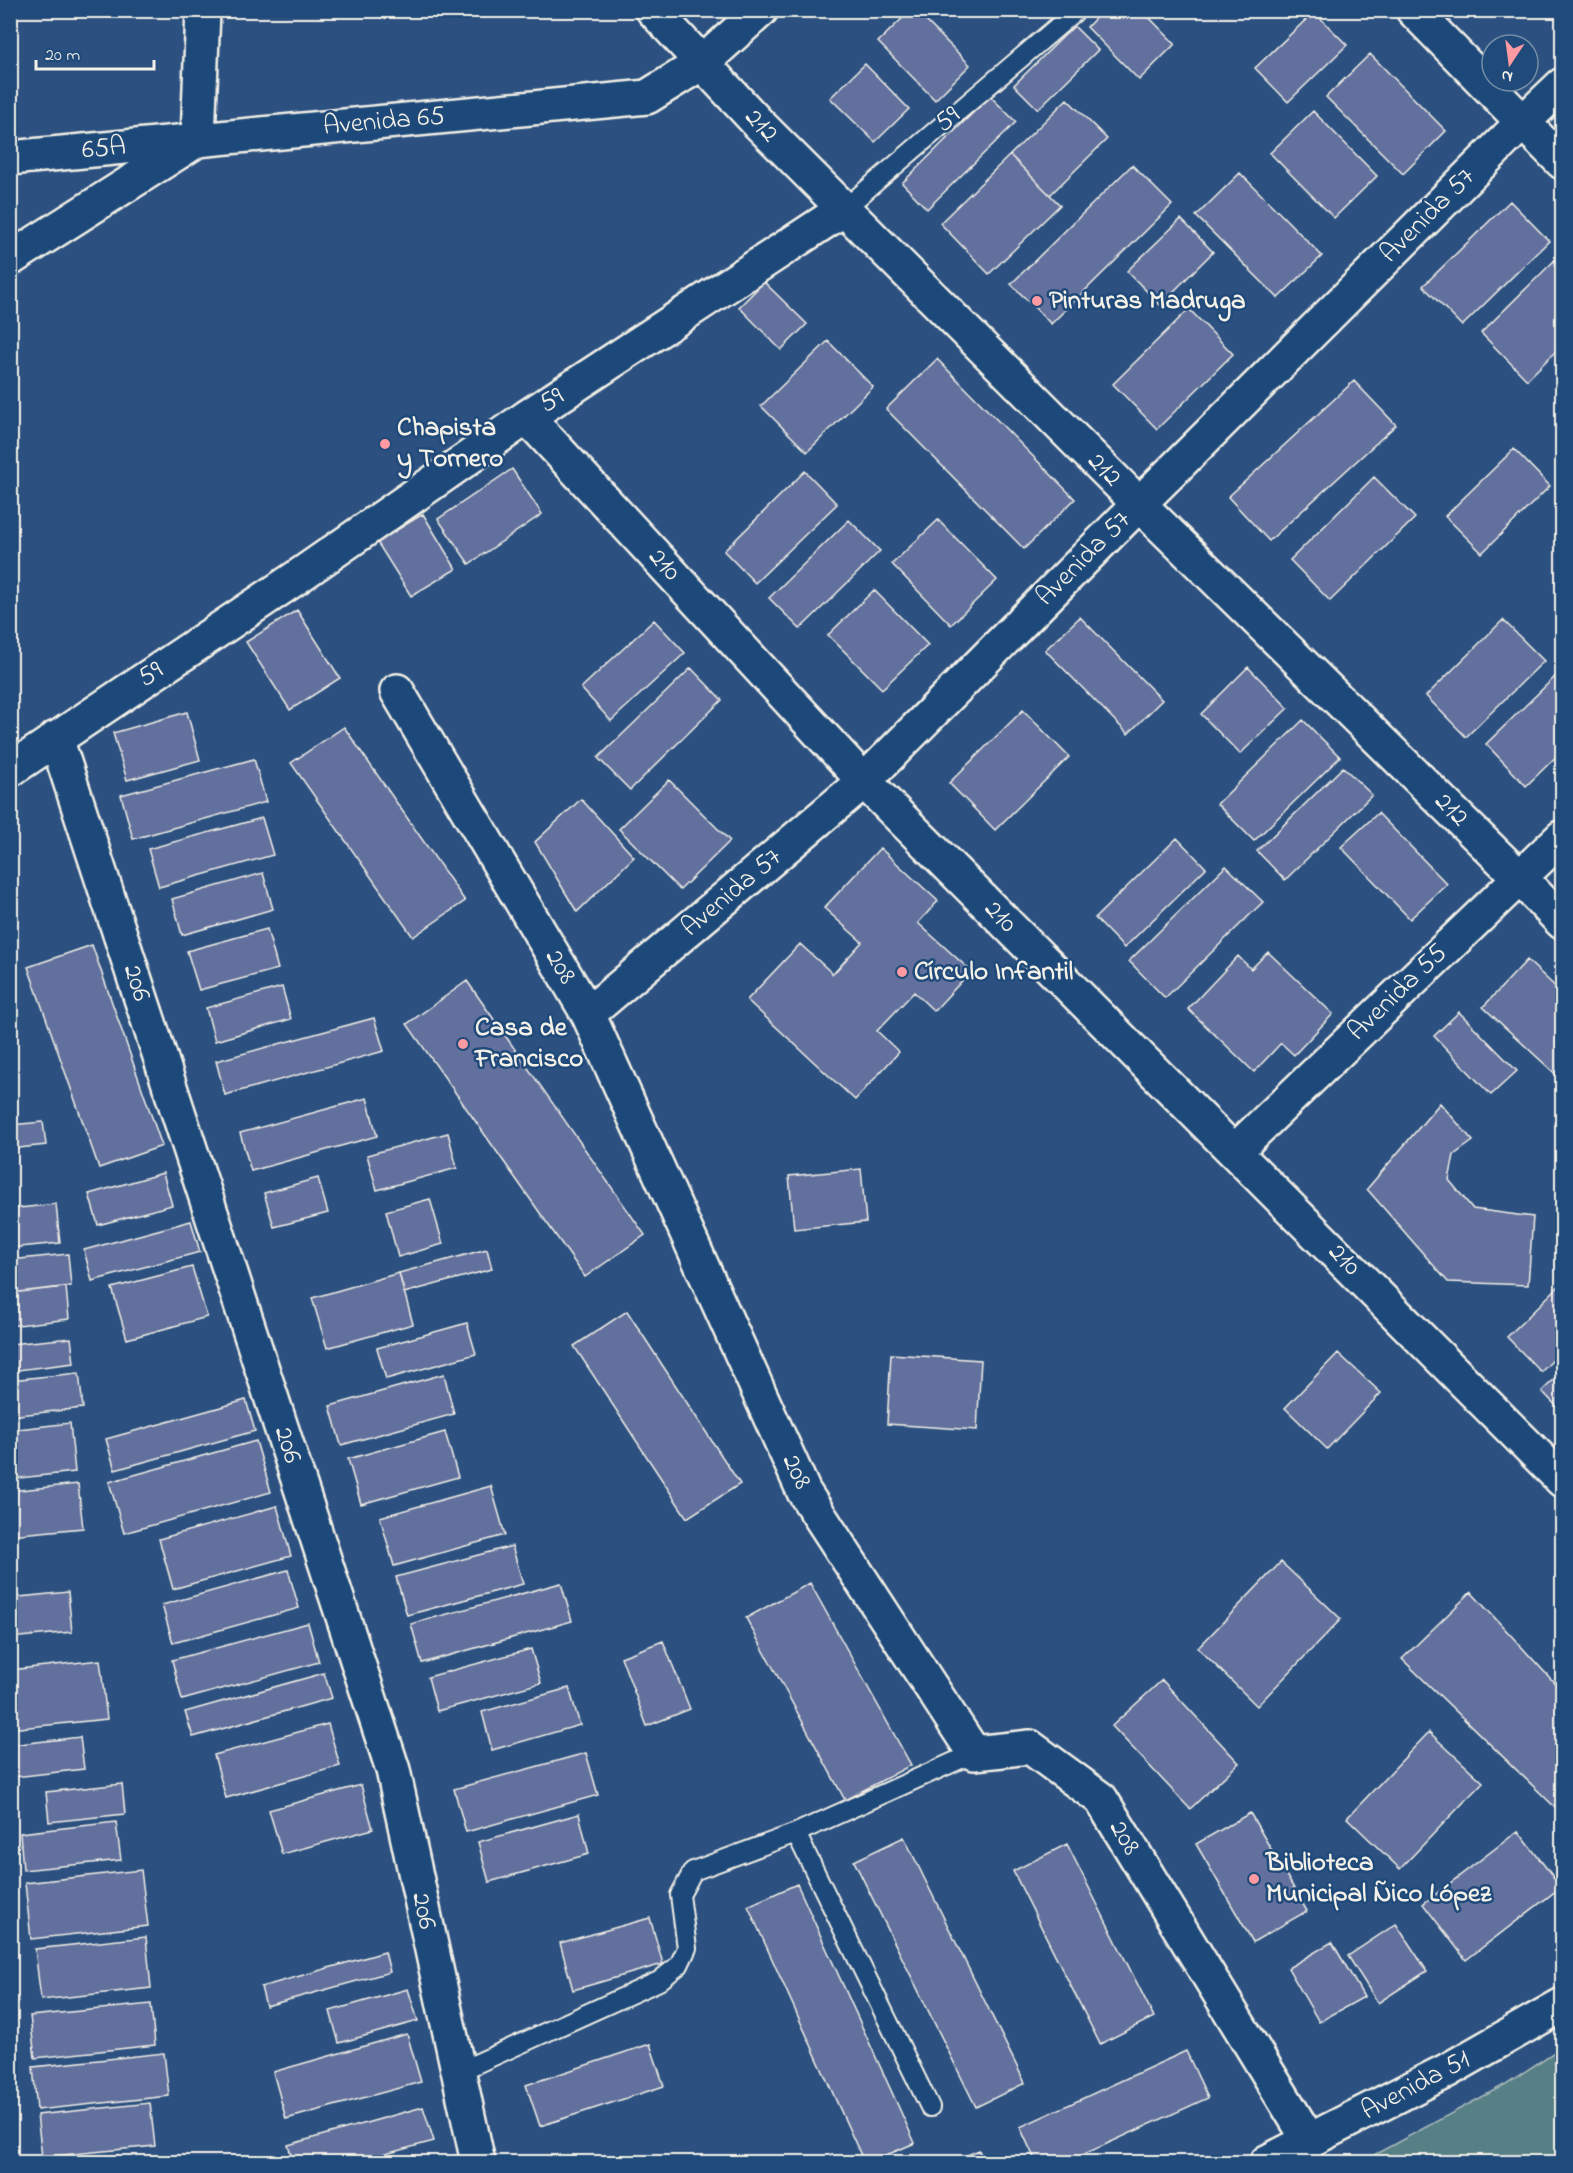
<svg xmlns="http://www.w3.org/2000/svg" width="1573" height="2173" font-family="'Indie Flower',sans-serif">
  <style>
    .green { fill: #577f86; stroke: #a6b8b7; stroke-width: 1.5 }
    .building { fill: #62709d; stroke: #f4f1e8; stroke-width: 1.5 }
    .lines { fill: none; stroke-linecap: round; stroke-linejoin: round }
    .lane-casing { stroke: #f4f1e8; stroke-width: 22 }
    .street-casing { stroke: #f4f1e8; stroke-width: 38 }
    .primary-casing { stroke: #f4f1e8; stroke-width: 38 }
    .lane { stroke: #1f4a7a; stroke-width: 18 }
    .street { stroke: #1f4a7a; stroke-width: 33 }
    .primary { stroke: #1f4a7a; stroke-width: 33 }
    .poi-dot { fill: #ff9aa2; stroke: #1f4a7a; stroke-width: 2 }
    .labels { text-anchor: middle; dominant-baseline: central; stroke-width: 5; stroke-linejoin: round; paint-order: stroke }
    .street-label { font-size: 27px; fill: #f4f1e8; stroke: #1f4a7a }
    .poi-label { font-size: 27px; font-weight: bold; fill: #f4f1e8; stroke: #1f4a7a; text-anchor: start }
  </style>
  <rect width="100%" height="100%" fill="#2c5181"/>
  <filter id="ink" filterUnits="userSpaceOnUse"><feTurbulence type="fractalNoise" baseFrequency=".0167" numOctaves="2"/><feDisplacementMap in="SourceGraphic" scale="12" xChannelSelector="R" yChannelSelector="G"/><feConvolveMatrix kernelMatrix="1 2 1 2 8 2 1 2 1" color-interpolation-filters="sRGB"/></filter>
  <g filter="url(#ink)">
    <path class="green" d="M 1562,2047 L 1562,2162 L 1361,2162 L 1506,2084 Z"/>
    <path class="building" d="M 911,10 L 915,10 L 970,65 L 935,100 L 878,42 Z
      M 1103,10 L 1142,10 L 1175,44 L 1139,80 L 1087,27 Z
      M 1314,12 L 1347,45 L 1288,102 L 1255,68 Z
      M 1074,26 L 1098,50 L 1038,109 L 1014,85 Z
      M 1370,54 L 1446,131 L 1403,174 L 1326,97 Z
      M 865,64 L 909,109 L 875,142 L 830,98 Z
      M 990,96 L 1016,122 L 927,209 L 902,183 Z
      M 1067,99 L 1107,139 L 1050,195 L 1010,155 Z
      M 1313,111 L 1377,176 L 1334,218 L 1270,153 Z
      M 1010,155 L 1060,205 L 989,274 L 940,223 Z
      M 1132,165 L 1172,205 L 1051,324 L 1011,284 Z
      M 1240,173 L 1322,256 L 1278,298 L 1196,216 Z
      M 1510,201 L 1549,241 L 1462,326 L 1423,286 Z
      M 1181,219 L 1213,252 L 1160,305 L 1127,271 Z
      M 1562,253 L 1562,345 L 1527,380 L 1481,333 Z
      M 764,282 L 807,324 L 781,350 L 739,307 Z
      M 1189,309 L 1233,354 L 1157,429 L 1113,384 Z
      M 828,341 L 873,387 L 807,452 L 761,406 Z
      M 937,359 L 1075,499 L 1024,549 L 886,409 Z
      M 1354,381 L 1396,425 L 1269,541 L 1228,497 Z
      M 1514,449 L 1550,486 L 1482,553 L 1445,516 Z
      M 512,469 L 542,514 L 469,564 L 438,519 Z
      M 805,471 L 837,504 L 755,583 L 724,551 Z
      M 1374,477 L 1415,518 L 1330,601 L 1290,560 Z
      M 423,514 L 456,569 L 411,596 L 377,542 Z
      M 849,520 L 880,551 L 800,629 L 769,598 Z
      M 938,520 L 997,580 L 951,625 L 892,564 Z
      M 874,590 L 928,645 L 882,689 L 828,635 Z
      M 297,610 L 340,678 L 290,710 L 246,642 Z
      M 1080,617 L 1162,700 L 1128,734 L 1045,650 Z
      M 654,620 L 685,653 L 611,721 L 581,688 Z
      M 1503,620 L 1544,661 L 1466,737 L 1426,696 Z
      M 1248,667 L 1288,708 L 1240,754 L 1201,714 Z
      M 691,668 L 722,700 L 630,790 L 598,758 Z
      M 1561,671 L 1562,751 L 1526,786 L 1486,744 Z
      M 1023,710 L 1069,757 L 995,830 L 949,783 Z
      M 187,712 L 200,760 L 127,780 L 113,733 Z
      M 1303,720 L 1340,757 L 1254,841 L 1217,804 Z
      M 344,727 L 465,901 L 413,937 L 291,763 Z
      M 254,759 L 266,802 L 133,839 L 121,795 Z
      M 1343,767 L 1372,795 L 1285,880 L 1257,851 Z
      M 669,780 L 730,841 L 680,890 L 619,829 Z
      M 581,799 L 634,857 L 577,912 L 535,842 Z
      M 1378,813 L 1447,884 L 1410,919 L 1341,847 Z
      M 262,818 L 273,855 L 159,887 L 148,849 Z
      M 1177,838 L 1206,868 L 1124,948 L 1095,918 Z
      M 880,848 L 938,901 L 918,923 L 971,971 L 934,1011 L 914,992 L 877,1031 L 899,1052 L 855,1100 L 747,1000 L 800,944 L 833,974 L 862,942 L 824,908 Z
      M 1226,866 L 1263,902 L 1165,998 L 1129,961 Z
      M 263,873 L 273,909 L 182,935 L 172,899 Z
      M 267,929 L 278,969 L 199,990 L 187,951 Z
      M 92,945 L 162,1146 L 99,1168 L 28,967 Z
      M 1268,952 L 1333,1014 L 1294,1055 L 1281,1043 L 1254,1072 L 1188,1009 L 1238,956 L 1251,969 Z
      M 1527,960 L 1562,993 L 1562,1080 L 1483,1007 Z
      M 467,981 L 645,1235 L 585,1277 L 407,1024 Z
      M 282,987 L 291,1019 L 215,1041 L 206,1008 Z
      M 1459,1012 L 1517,1071 L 1491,1095 L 1434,1036 Z
      M 374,1018 L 384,1051 L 225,1095 L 216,1061 Z
      M 367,1098 L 377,1136 L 251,1171 L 240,1133 Z
      M 1440,1103 L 1473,1141 L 1454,1155 L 1449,1180 L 1473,1209 L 1533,1217 L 1528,1285 L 1448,1282 L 1367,1189 Z
      M 43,1122 L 46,1145 L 10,1149 L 10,1125 Z
      M 448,1133 L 457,1168 L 377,1190 L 367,1155 Z
      M 861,1169 L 866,1222 L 794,1229 L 789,1176 Z
      M 163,1173 L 172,1205 L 98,1225 L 89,1194 Z
      M 318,1178 L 328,1213 L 274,1227 L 264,1193 Z
      M 430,1199 L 443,1244 L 398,1257 L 386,1211 Z
      M 56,1204 L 60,1243 L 10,1248 L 10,1209 Z
      M 191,1221 L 200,1252 L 92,1281 L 84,1250 Z
      M 487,1249 L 492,1269 L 404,1293 L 399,1273 Z
      M 68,1254 L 71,1286 L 10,1293 L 10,1260 Z
      M 192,1267 L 207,1317 L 127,1339 L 112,1288 Z
      M 399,1273 L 413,1324 L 327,1348 L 312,1298 Z
      M 1562,1283 L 1562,1351 L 1541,1372 L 1507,1337 Z
      M 66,1287 L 69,1319 L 10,1326 L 10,1293 Z
      M 627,1311 L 740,1484 L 687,1518 L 574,1346 Z
      M 467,1323 L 476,1354 L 386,1379 L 377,1348 Z
      M 71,1338 L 74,1363 L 10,1371 L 10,1344 Z
      M 1338,1353 L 1381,1393 L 1327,1449 L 1285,1408 Z
      M 891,1354 L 981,1360 L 977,1430 L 887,1424 Z
      M 1562,1372 L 1562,1412 L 1542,1391 Z
      M 79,1373 L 83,1408 L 10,1416 L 10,1380 Z
      M 444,1374 L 454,1414 L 341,1445 L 330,1406 Z
      M 246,1400 L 255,1431 L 115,1470 L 106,1439 Z
      M 70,1423 L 75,1472 L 10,1479 L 10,1430 Z
      M 445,1432 L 458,1477 L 361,1504 L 348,1459 Z
      M 256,1441 L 271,1492 L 124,1533 L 109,1482 Z
      M 78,1484 L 83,1528 L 10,1535 L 10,1491 Z
      M 491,1486 L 505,1535 L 394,1566 L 380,1517 Z
      M 277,1506 L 291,1556 L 173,1589 L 159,1539 Z
      M 512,1546 L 523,1584 L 407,1615 L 396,1577 Z
      M 1281,1562 L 1341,1619 L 1257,1706 L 1198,1648 Z
      M 288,1570 L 299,1608 L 173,1643 L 162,1605 Z
      M 561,1583 L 572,1621 L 422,1663 L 411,1624 Z
      M 810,1583 L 911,1765 L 845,1800 L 746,1618 Z
      M 68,1592 L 72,1632 L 10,1638 L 10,1598 Z
      M 1471,1592 L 1562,1691 L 1561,1813 L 1402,1659 Z
      M 308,1623 L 319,1662 L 182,1700 L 172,1660 Z
      M 663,1641 L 690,1709 L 647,1726 L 621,1657 Z
      M 531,1649 L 541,1683 L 437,1711 L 428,1677 Z
      M 100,1660 L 107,1719 L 10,1729 L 10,1670 Z
      M 324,1673 L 332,1698 L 193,1737 L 185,1712 Z
      M 1162,1680 L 1239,1763 L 1190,1809 L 1112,1726 Z
      M 569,1688 L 580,1725 L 492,1750 L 482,1712 Z
      M 328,1724 L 340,1766 L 226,1798 L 214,1755 Z
      M 1429,1732 L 1483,1782 L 1400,1869 L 1347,1818 Z
      M 80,1737 L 84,1769 L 15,1777 L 11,1745 Z
      M 586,1753 L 598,1795 L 466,1832 L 454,1789 Z
      M 122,1784 L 125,1814 L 49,1822 L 46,1792 Z
      M 361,1785 L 373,1829 L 282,1854 L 269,1810 Z
      M 1250,1813 L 1307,1911 L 1253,1942 L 1196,1844 Z
      M 579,1814 L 589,1854 L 489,1882 L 478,1842 Z
      M 116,1822 L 121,1860 L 23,1870 L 20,1833 Z
      M 1518,1831 L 1561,1887 L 1466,1960 L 1423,1904 Z
      M 904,1837 L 1025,2083 L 976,2107 L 854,1861 Z
      M 1067,1844 L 1154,2017 L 1100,2044 L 1013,1871 Z
      M 141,1870 L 148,1926 L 31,1939 L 25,1883 Z
      M 797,1884 L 915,2143 L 870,2162 L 864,2162 L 748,1906 Z
      M 650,1918 L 663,1964 L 573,1990 L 560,1943 Z
      M 1396,1924 L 1427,1971 L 1378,2003 L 1348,1956 Z
      M 146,1937 L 151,1988 L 41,2000 L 35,1949 Z
      M 1332,1942 L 1364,1997 L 1319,2022 L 1288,1968 Z
      M 385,1952 L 390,1972 L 266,2006 L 261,1987 Z
      M 408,1989 L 418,2021 L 339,2043 L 330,2011 Z
      M 151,2004 L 155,2045 L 35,2058 L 30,2016 Z
      M 407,2034 L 421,2082 L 286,2119 L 273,2072 Z
      M 650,2044 L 664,2086 L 540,2126 L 526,2085 Z
      M 1186,2051 L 1208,2098 L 1067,2162 L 1036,2162 L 1020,2127 Z
      M 164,2053 L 169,2096 L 37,2110 L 33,2067 Z
      M 150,2103 L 155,2146 L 42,2157 L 37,2115 Z
      M 423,2107 L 434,2141 L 356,2162 L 293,2162 L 288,2145 Z
      M 979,2150 L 984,2162 L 951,2162 Z
      M 118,2155 L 119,2162 L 49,2162 Z"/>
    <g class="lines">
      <defs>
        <path id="lane" d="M 844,209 L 1077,10
          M 796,1833 L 930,2107
          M 458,2072 L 659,1981 L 679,1965 L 687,1948 L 680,1895 L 693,1871 L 796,1833 L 974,1753"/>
        <path id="street" d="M 653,10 L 758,123 L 1139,504 L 1519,877 L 1562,922
          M 1413,10 L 1562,162
          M 198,139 L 203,10
          M 10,158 L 647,97 L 702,63 L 761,10
          M 10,259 L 194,142
          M 527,417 L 864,781 L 1562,1480
          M 397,691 L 588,1014 L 804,1492 L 974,1753 L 1030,1747 L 1101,1799 L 1310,2142
          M 56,738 L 393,1770 L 478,2162
          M 10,770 L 293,580 L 527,417 L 844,209
          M 588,1014 L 864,781 L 1139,504 L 1523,122 L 1562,85
          M 1235,1151 L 1562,837"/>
        <path id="primary" d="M 1267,2162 L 1448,2070 L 1562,2005"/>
      </defs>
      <use href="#lane" class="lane-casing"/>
      <use href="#street" class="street-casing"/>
      <use href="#primary" class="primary-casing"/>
      <use href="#lane" class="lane"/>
      <use href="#street" class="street"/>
      <use href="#primary" class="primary"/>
    </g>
  </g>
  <g class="poi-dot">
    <circle cx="1037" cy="301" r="6"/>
    <circle cx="385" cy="444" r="6"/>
    <circle cx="902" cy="972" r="6"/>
    <circle cx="463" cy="1044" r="6"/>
    <circle cx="1254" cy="1879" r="6"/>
  </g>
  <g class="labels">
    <g class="street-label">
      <text transform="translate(948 120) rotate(-40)">59</text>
      <text transform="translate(384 122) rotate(-5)">Avenida 65</text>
      <text transform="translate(761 126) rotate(46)">212</text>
      <text transform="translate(104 149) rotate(-6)">65A</text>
      <text transform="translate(1428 216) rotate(-45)">Avenida 57</text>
      <text transform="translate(552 401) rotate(-33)">59</text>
      <text transform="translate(1104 470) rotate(45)">212</text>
      <text transform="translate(1084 559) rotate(-45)">Avenida 57</text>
      <text transform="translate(664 565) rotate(47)">210</text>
      <text transform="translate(151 675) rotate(-34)">59</text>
      <text transform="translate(1451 810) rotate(44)">212</text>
      <text transform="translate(732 893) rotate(-40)">Avenida 57</text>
      <text transform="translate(1000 917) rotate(45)">210</text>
      <text transform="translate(560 967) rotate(59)">208</text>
      <text transform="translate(136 983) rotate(72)">206</text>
      <text transform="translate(1398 993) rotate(-44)">Avenida 55</text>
      <text transform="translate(1344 1260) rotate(45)">210</text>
      <text transform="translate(287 1445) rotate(72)">206</text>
      <text transform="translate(796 1472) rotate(64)">208</text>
      <text transform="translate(1124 1838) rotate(59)">208</text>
      <text transform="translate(423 1911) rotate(78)">206</text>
      <text transform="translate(1416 2086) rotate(-28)">Avenida 51</text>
    </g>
    <g class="poi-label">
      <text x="1049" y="301">Pinturas Madruga</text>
      <text x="397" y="428">Chapista<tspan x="397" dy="31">y Tornero</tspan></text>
      <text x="914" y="972">Círculo Infantil</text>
      <text x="475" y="1028">Casa de<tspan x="475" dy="31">Francisco</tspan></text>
      <text x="1266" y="1863">Biblioteca<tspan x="1266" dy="31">Municipal Ñico López</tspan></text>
    </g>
  </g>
  <rect width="1573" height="2173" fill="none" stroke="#1f4a7a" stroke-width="36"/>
  <rect x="18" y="18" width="1537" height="2137" fill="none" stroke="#f4f1e8" stroke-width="2" filter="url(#ink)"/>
  <g transform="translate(1510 63) rotate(193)"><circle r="28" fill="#1f4a7a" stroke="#748da6" stroke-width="1.5"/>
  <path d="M0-4.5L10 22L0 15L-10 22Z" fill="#ff9aa2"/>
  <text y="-9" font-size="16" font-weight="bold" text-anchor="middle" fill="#f4f1e8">N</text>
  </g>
  <path d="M36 60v9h118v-9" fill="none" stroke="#f4f1e8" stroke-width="3"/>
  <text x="45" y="60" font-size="18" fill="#f4f1e8" stroke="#1f4a7a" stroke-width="4.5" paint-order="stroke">20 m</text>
</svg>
